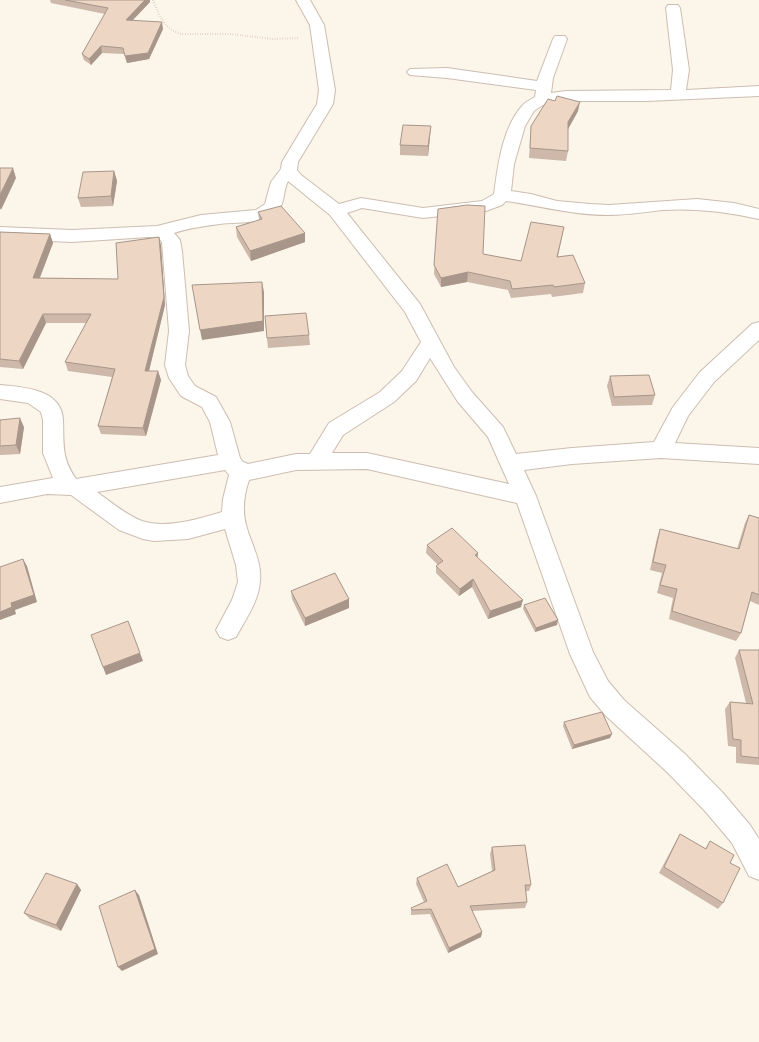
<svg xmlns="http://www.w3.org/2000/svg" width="759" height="1042" font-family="'Varela Round',sans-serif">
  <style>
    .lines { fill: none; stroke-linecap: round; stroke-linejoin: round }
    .minor-casing { stroke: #cdbdb0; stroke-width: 2 }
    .path { stroke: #d4b9a6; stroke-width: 2; stroke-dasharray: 0.5 2; stroke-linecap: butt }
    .minor { fill: #fff; fill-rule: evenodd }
    .wall { fill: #cdb8a9 }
    .shaded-wall { fill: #a79689 }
    .building { fill: #eed6c4; stroke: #a79689 }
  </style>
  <rect width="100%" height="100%" fill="#fbf5ea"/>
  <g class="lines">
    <defs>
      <path id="minor" d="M 296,0 L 310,0 L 324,25 L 335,90 L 333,104 L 298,162 L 297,170 L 301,175 L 339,204 L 361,198 L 423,208 L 482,201 L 494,194 C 498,165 502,129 522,106 C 525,102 530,100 535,97 L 536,90 L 447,78 L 410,75 L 407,72 L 410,69 L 447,68 L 537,81 L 553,39 L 555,36 L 565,36 L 567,39 L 553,78 L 551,93 L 566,91 L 671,90 L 673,70 L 666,8 L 668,5 L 678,5 L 680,8 L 689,70 L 686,90 L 759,86 L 759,96 L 646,101 L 566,101 L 546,103 L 534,111 L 525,126 L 514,164 L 511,191 L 531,194 L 557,201 L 590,204 L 609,205 L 697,199 L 734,203 L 759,209 L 759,219 C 727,212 696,208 663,210 C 645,212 626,215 608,215 C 573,215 541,206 506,201 L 502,205 L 486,211 L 423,218 L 362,208 L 347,213 L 420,304 L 454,367 L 472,392 L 503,427 L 516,454 L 572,448 L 654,442 L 673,407 L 700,372 L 752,324 L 759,322 L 759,340 L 714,382 L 688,416 L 675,443 L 759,448 L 759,464 L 661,458 L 572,464 L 524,470 L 536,496 L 593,652 L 608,681 L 624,700 L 685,754 L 723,793 L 750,825 L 759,839 L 759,880 L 749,876 L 732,843 L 705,811 L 667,772 L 606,716 L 590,697 L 570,654 L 517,503 L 367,469 L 296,470 L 249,480 C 244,495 242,510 246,525 C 251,544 262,561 260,581 C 259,601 245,620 236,637 L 228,640 L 220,637 L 216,630 L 232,600 L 238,582 L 236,565 L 225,529 L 188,539 L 154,541 L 143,539 L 119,530 L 71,495 L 47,494 L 0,503 L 0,487 L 53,478 L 43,453 L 43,420 L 41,412 L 28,403 L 0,399 L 0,385 C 23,387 62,389 63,420 C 64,444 61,457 76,479 L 218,455 L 210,422 L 202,407 L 181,396 L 169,378 L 165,365 L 169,331 L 162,242 L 159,238 L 149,237 L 72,242 L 0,239 L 0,227 L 72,230 L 157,226 L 201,215 L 256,210 L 265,204 L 271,182 L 281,169 L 282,162 L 317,104 L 319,90 L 310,25 ZM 288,181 L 330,215 L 405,312 L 421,342 L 402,371 L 380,392 L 329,423 L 310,454 L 296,454 L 248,464 L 243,462 L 240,458 L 230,422 L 216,397 L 195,386 L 188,376 L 185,365 L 189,331 L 182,251 L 180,240 L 174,233 C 189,228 204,226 220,224 C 237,221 266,226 279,210 C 285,201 283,191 288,181 ZM 430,358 L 458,402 L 488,437 L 509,484 L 367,453 L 332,453 L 343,435 L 394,402 L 416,381 ZM 225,470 L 229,475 L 223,499 L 222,512 C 198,519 167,529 142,521 C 126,515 111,502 97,492 Z"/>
    </defs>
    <use href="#minor" class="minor-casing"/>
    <path class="path" d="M 153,0 C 160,16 163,28 181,34 L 231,34 L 273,39 L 299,38"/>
    <use href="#minor" class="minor"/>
  </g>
  <path class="wall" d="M 50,0 L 150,0 L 150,2 L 133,20 L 163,29 L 149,59 L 127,63 L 124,54 L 102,53 L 91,65 L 84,60 L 82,54 L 105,14 L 51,3 Z
    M 555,101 L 578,111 L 568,129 L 568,151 L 566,161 L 529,158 L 531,126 Z
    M 430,136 L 428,156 L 400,155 L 400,145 Z
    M 114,171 L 117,181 L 113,206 L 81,207 L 78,198 Z
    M 438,209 L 483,254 L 521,261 L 564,227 L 558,257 L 585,283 L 583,293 L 552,297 L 551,294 L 511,298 L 508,290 L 467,282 L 441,287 L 434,274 Z
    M 258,212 L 305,233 L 305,242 L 251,261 L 237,237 L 236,227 L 259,220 Z
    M 0,232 L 50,234 L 53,243 L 40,278 L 118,279 L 159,237 L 161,246 L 165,305 L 149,371 L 158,371 L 161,380 L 146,436 L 101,434 L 98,426 L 112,377 L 68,371 L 65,362 L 86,323 L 46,323 L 23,369 L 0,367 Z
    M 309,335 L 310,345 L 268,348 L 267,338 Z
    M 610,376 L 655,395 L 652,405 L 612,406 L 607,386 Z
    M 0,420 L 24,427 L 20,454 L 0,455 Z
    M 749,515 L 759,518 L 759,605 L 750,601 L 741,633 L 736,641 L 669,619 L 673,598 L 657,593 L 662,573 L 650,570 L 657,538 L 660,529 L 737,549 L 745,523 Z
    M 427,545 L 478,558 L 521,607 L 488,619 L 472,587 L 459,596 L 436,573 L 436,566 L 438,565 L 426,553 Z
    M 291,591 L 349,599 L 349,608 L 305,626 L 292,599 Z
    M 524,605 L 557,625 L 535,632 L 523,609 Z
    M 739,650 L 759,650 L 759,765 L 736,763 L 736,747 L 728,746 L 725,709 L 730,702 L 746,703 L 735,658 Z
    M 564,722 L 610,738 L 572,749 L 563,726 Z
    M 680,834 L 705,849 L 710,841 L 730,863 L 723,903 L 718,909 L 659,873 L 676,841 Z
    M 492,847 L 531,885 L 529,891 L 526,891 L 527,902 L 525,908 L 472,911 L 482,932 L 481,937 L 448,953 L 430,914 L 411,915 L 411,908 L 424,902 L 416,884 L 417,878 L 458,887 L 492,871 L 490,854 Z
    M 77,884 L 81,890 L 61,931 L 30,919 L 24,913 Z"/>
  <path class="shaded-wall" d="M 145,0 L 150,0 L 150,2 L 127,26 L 126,20 Z
    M 162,22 L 163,29 L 149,59 L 127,63 L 125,56 Z
    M 101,46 L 102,53 L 91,65 L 89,59 Z
    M 580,102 L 578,111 L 567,131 L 568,122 Z
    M 431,126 L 428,156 L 428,146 Z
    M 13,168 L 16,178 L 1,210 L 0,208 L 0,195 Z
    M 114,171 L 117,181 L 113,206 L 111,196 Z
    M 305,233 L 305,242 L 251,261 L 250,251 Z
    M 50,234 L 53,243 L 36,287 L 33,278 Z
    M 159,237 L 161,246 L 165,305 L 147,379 L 145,371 Z
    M 468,272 L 467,282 L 441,287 L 441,278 Z
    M 262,282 L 264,292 L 264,331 L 202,340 L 200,330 Z
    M 43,314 L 46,323 L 23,369 L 19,361 Z
    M 158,371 L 161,380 L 146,436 L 143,428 Z
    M 20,418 L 24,427 L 20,454 L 16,445 Z
    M 478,553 L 477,561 L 475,555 Z
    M 23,559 L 27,566 L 37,602 L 15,610 L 16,614 L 0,620 L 0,612 L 11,603 Z
    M 473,579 L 472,587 L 459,596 L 460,589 Z
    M 349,599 L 349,608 L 305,626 L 305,618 Z
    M 523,600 L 521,607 L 488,619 L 490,611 Z
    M 558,620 L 557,625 L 535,632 L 536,628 Z
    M 140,653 L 143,661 L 106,675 L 103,667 Z
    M 612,734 L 610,738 L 572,749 L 574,745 Z
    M 77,884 L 81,890 L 61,931 L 56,925 Z
    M 135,890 L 139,895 L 158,954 L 122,971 L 118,967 Z
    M 482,932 L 481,937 L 448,953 L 449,948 Z"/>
  <path class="building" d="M 65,0 L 145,0 L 126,20 L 162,22 L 148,53 L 125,56 L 123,48 L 101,46 L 89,59 L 82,54 L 108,8 Z
    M 557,96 L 580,102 L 568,122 L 568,151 L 530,148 L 531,126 L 548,99 L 555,101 Z
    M 403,125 L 431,126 L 428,146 L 400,145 Z
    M 0,168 L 13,168 L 0,195 Z
    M 114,171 L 111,196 L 78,198 L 83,172 Z
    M 467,205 L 485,206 L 483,254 L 521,261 L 531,222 L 564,227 L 557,257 L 573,255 L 585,283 L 554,287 L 553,285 L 512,289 L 510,281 L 468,272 L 441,278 L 434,265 L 438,209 Z
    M 281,206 L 305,233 L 250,251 L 236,227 L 262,219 L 258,212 Z
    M 0,232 L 50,234 L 33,278 L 118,279 L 116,243 L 159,237 L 164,297 L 145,371 L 158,371 L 143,428 L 98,426 L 115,369 L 65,362 L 91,314 L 43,314 L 19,361 L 0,359 Z
    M 262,282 L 263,321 L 200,330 L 192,285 Z
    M 306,313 L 309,335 L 267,338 L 265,316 Z
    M 649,375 L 655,395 L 614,397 L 610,376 Z
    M 20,418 L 16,445 L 0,446 L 0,420 Z
    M 749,515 L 759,518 L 759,595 L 752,592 L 741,633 L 672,611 L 677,589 L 660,585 L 666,565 L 653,562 L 660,529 L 739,549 Z
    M 452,528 L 478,553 L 475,555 L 523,600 L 490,611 L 473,579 L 460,589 L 436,566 L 443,561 L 427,545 Z
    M 23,559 L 34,595 L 11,603 L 12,607 L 0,612 L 0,567 Z
    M 335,573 L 349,599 L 305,618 L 291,591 Z
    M 545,598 L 558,620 L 536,628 L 524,605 Z
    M 128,621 L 140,653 L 103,667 L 91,635 Z
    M 739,650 L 759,650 L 759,758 L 741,756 L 741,740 L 733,739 L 730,702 L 753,704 Z
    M 602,712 L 612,734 L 574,745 L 564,722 Z
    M 680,834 L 706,849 L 710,841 L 734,855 L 730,863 L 740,868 L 723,903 L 664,867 Z
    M 525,845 L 531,885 L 525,885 L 527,902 L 470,906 L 482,932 L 449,948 L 431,909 L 412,910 L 411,908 L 427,901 L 417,878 L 447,864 L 458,887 L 495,870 L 492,847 Z
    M 46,873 L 77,884 L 56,925 L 24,913 Z
    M 135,890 L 155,949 L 118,967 L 99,906 Z"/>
</svg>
